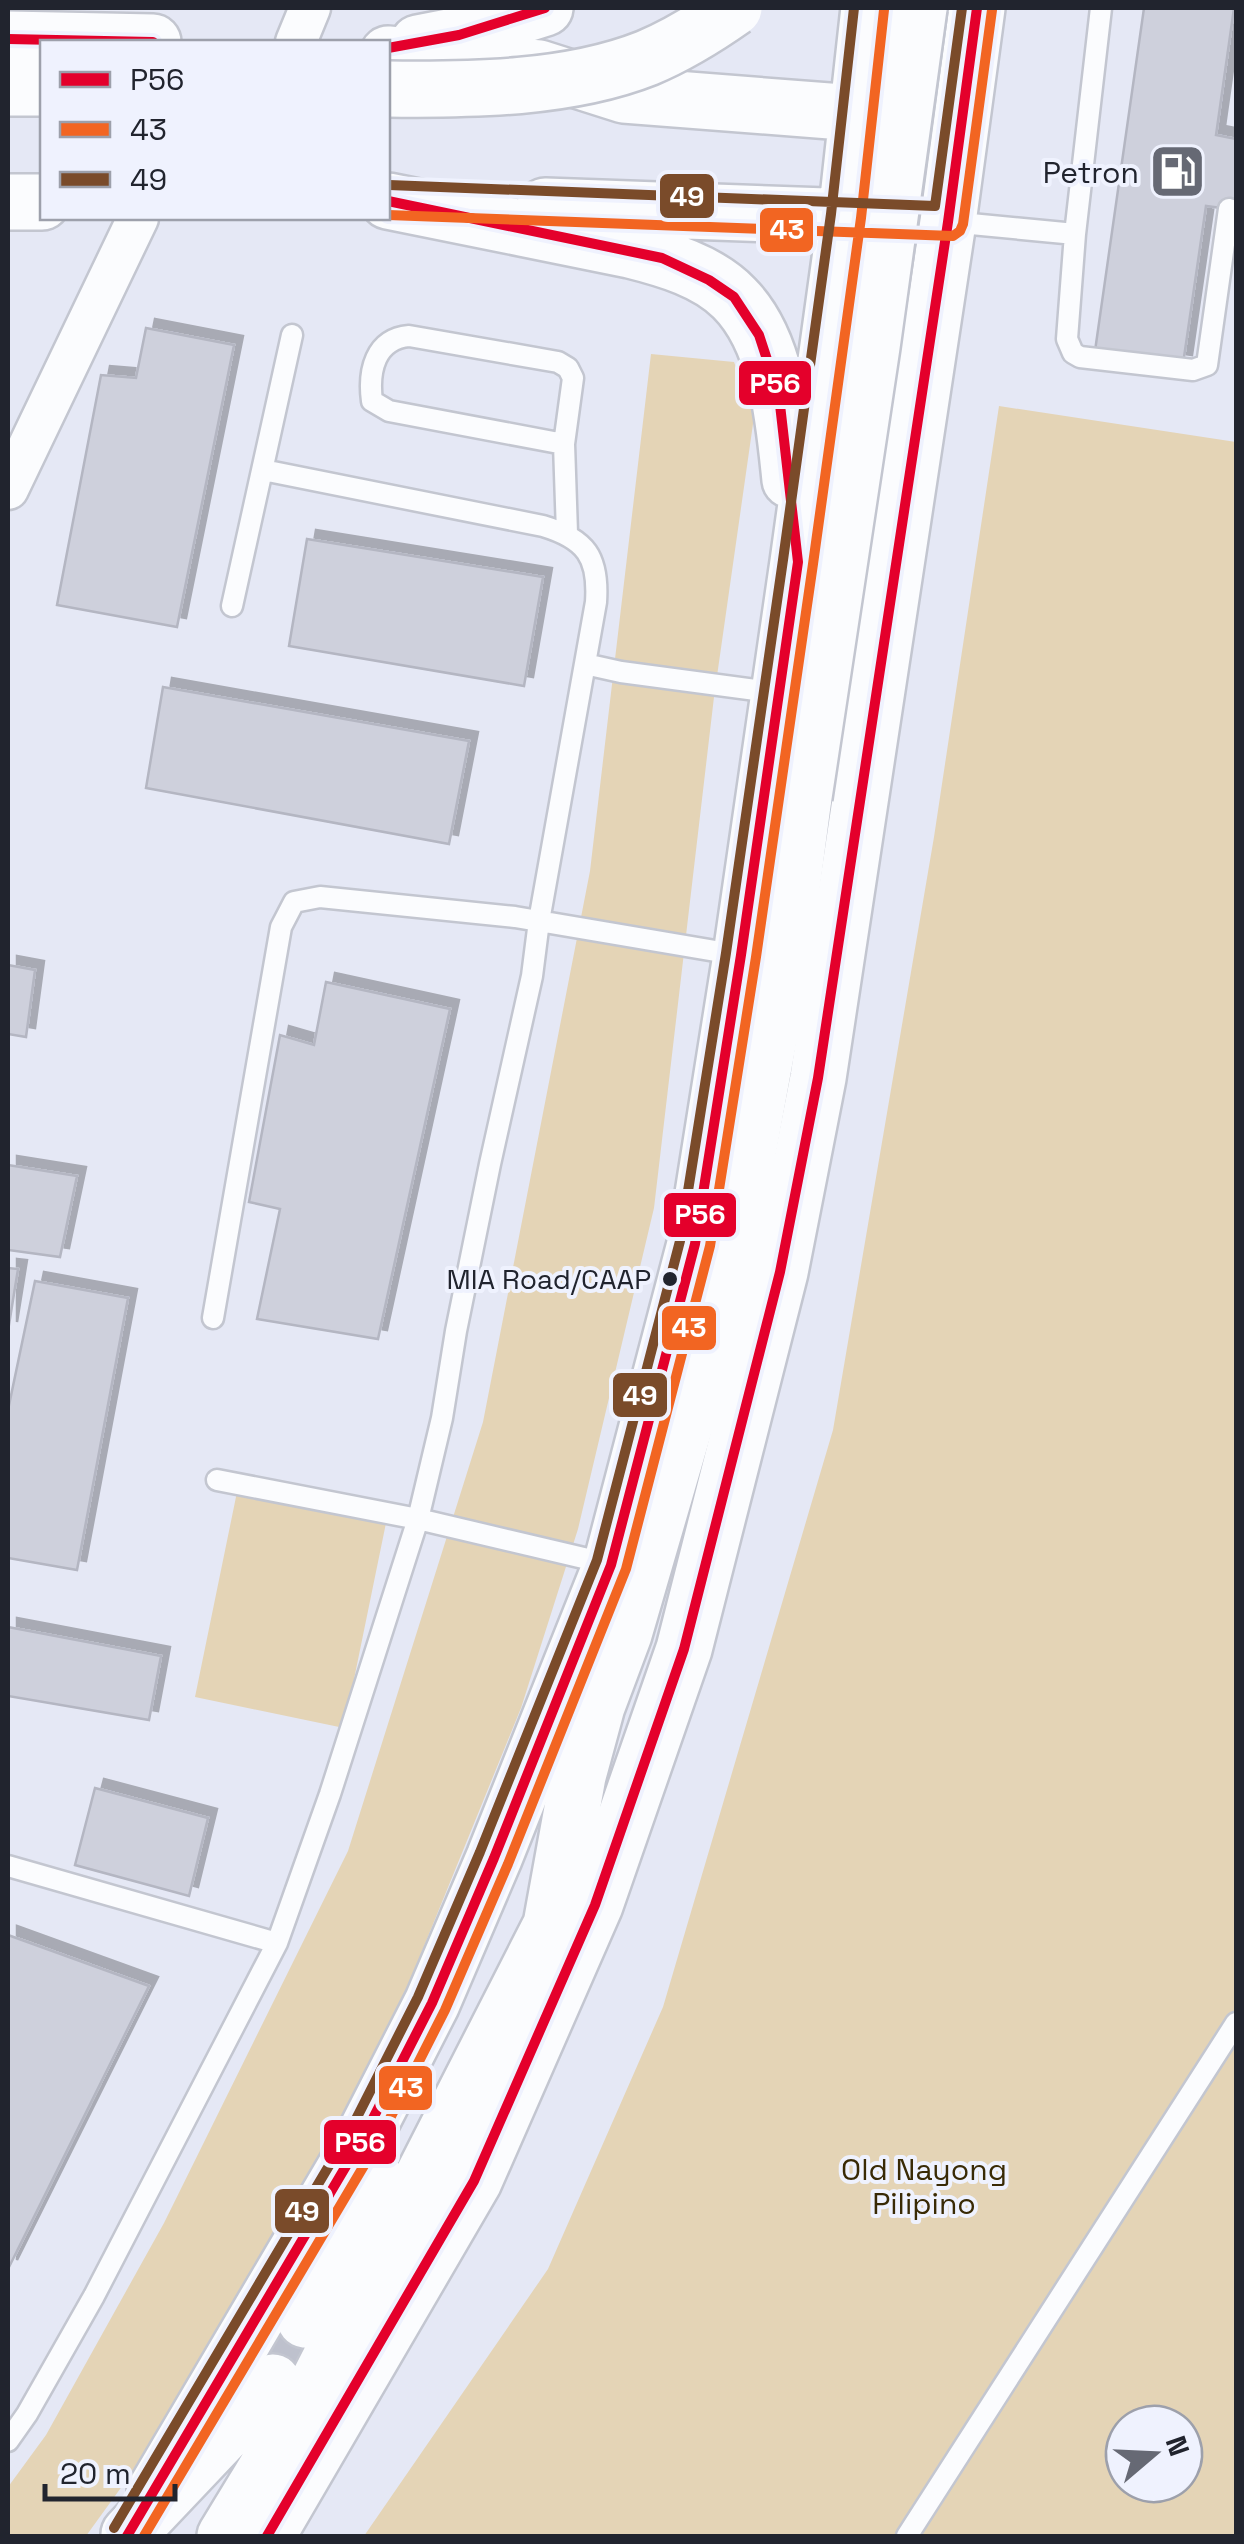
<svg xmlns="http://www.w3.org/2000/svg" width="1244" height="2544" font-family="'Space Grotesk',sans-serif">
  <style>
    .green { fill: #e4d4b6; fill-rule: evenodd }
    .building { fill: #ced0dc; stroke: #b4b6c2; stroke-width: 2.5; filter: url(#shadow) }
    .lines { fill: none; stroke-linecap: round; stroke-linejoin: round }
    .highway-tunnel { stroke: #bec1cd; stroke-width: 55; stroke-dasharray: 55 28; stroke-linecap: butt }
    .lane-casing { stroke: #c3c6d0; stroke-width: 25 }
    .street-casing { stroke: #c3c6d0; stroke-width: 45 }
    .primary-casing { stroke: #c3c6d0; stroke-width: 60 }
    .highway-casing { stroke: #c3c6d0; stroke-width: 60 }
    .lane { stroke: #fbfcfe; stroke-width: 20 }
    .street { stroke: #fbfcfe; stroke-width: 40 }
    .primary { stroke: #fbfcfe; stroke-width: 55 }
    .highway { stroke: #fbfcfe; stroke-width: 55 }
    .highway-bridge-casing { stroke: #c3c6d0; stroke-width: 60; stroke-linecap: butt }
    .highway-bridge { stroke: #fbfcfe; stroke-width: 55 }
    .bus-1-casing { stroke: #eff2fe; stroke-width: 18 }
    .bus-2-casing { stroke: #eff2fe; stroke-width: 18 }
    .bus-3-casing { stroke: #eff2fe; stroke-width: 18 }
    .bus-1 { stroke: #e4002b; stroke-width: 10 }
    .bus-2 { stroke: #f26522; stroke-width: 10 }
    .bus-3 { stroke: #7a4b2a; stroke-width: 10 }
    .bus-dot { fill: #21242e; stroke: #eff2fe; stroke-width: 4 }
    .labels { text-anchor: middle; dominant-baseline: central; stroke-width: 8; stroke-linejoin: round; paint-order: stroke }
    .bus-label { font-size: 28px; fill: #21242e; stroke: #eff2fe; text-anchor: end }
    .poi-label { font-size: 30px; fill: #21242e; stroke: #eff2fe; text-anchor: end }
    .park-label { font-size: 30px; fill: #392a05; stroke: #eff2fe }
    .line-badge { stroke: #eff2fe; stroke-width: 4 }
    .badge-label { font-size: 28px; text-anchor: middle; font-weight: bold; fill: #fff }
  </style>
  <defs>
    <filter id="shadow"><feDropShadow dx="9" dy="-9" stdDeviation="0" flood-color="#0004"/></filter>
  </defs>
  <rect width="100%" height="100%" fill="#e5e8f5"/>
  <path class="green" d="M 651,354 L 734,362 L 754,417 L 714,697 L 654,1208 L 578,1529 L 521,1708 L 407,1988 L 301,2196 L 128,2478 L 86,2536 L 8,2536 L 8,2487 L 46,2435 L 164,2223 L 348,1851 L 483,1422 L 590,871 Z
    M 999,406 L 1236,442 L 1236,2536 L 364,2536 L 548,2269 L 663,2007 L 833,1430 L 934,837 ZM 1124,2424 L 1184,2424 L 1184,2484 L 1124,2484 Z
    M 237,1492 L 386,1523 L 344,1728 L 195,1697 Z"/>
  <path class="building" d="M 1144,8 L 1234,8 L 1216,135 L 1236,139 L 1236,210 L 1206,206 L 1183,364 L 1095,351 Z
    M 146,328 L 234,345 L 177,627 L 57,605 L 101,375 L 136,378 Z
    M 307,539 L 543,577 L 524,686 L 289,646 Z
    M 163,687 L 469,741 L 449,844 L 146,788 Z
    M 8,965 L 35,970 L 26,1037 L 8,1034 Z
    M 326,982 L 450,1009 L 378,1339 L 257,1319 L 280,1209 L 249,1202 L 280,1035 L 314,1045 Z
    M 8,1165 L 77,1176 L 60,1257 L 8,1250 Z
    M 8,1268 L 18,1269 L 8,1331 Z
    M 35,1281 L 128,1298 L 77,1570 L 8,1558 L 8,1410 Z
    M 8,1627 L 161,1656 L 149,1720 L 8,1696 Z
    M 95,1788 L 208,1818 L 189,1896 L 75,1865 Z
    M 8,1935 L 149,1986 L 8,2269 Z
    M 290,2312 L 323,2331 L 288,2391 L 256,2371 Z"/>
  <g class="lines">
    <path class="highway-tunnel" d="M 273,2382 L 305,2320"/>
    <defs>
      <path id="lane" d="M 950,222 L 1075,234 L 1101,8
        M 1075,234 L 1067,339 L 1073,353 L 1080,357 L 1193,370 L 1207,365 L 1229,209
        M 564,444 L 389,411 L 372,401 C 368,371 375,339 409,336 L 558,362 L 568,368 L 573,378 L 564,444 L 567,533
        M 232,606 L 292,335
        M 585,664 L 621,672 L 778,693
        M 213,1318 L 281,927 L 294,902 L 320,897 L 515,917 L 739,955
        M 217,1480 L 418,1519 L 609,1564
        M 8,1866 L 277,1943
        M 8,2441 L 27,2414 L 94,2296 L 277,1943 L 330,1794 L 418,1519 L 442,1418 L 456,1331 L 490,1164 L 532,976 L 539,921 L 596,602 C 599,557 586,539 543,526 L 263,470
        M 907,2536 L 1236,2023"/>
      <path id="street" d="M 296,42 L 310,8
        M 8,489 L 138,218"/>
      <path id="primary" d="M 8,39 L 153,42
        M 418,43 L 459,35 L 545,8
        M 388,54 L 539,68 L 624,95 L 894,116
        M 388,201 L 630,250 C 666,259 708,271 734,298 C 778,342 784,422 790,480
        M 8,202 L 42,202
        M 545,206 L 884,218
        M 155,2491 L 365,2134 L 432,2003 L 494,1858 L 611,1565 L 695,1244 L 741,955 L 798,562 L 846,216 L 869,8
        M 267,2536 L 474,2181 L 595,1905 L 684,1649 L 780,1272 L 818,1078 L 948,222 L 977,8"/>
      <path id="highway" d="M 8,88 L 42,88
        M 305,2320 L 378,2182
        M 129,2534 L 273,2382
        M 225,2536 L 314,2390 L 551,1925 L 578,1776 L 597,1706 L 624,1634 L 720,1305 L 780,979 L 804,797"/>
    </defs>
    <use href="#lane" class="lane-casing"/>
    <use href="#street" class="street-casing"/>
    <use href="#primary" class="primary-casing"/>
    <use href="#highway" class="highway-casing"/>
    <use href="#lane" class="lane"/>
    <use href="#street" class="street"/>
    <use href="#primary" class="primary"/>
    <use href="#highway" class="highway"/>
    <defs>
      <path id="highway-bridge" d="M 388,89 C 471,90 569,89 647,58 C 678,45 707,27 734,8
        M 804,797 L 872,347 L 919,8"/>
    </defs>
    <use href="#highway-bridge" class="highway-bridge-casing"/>
    <use href="#highway-bridge" class="highway-bridge"/>
    <defs>
      <path id="bus-1" d="M 8,39 L 153,42
        M 388,48 L 459,35 L 545,8
        M 127,2536 L 365,2134 L 432,2003 L 494,1858 L 611,1565 L 695,1244 L 741,955 L 798,562 L 779,396 L 759,335 L 734,297 L 709,280 L 662,258 L 388,201
        M 267,2536 L 474,2181 L 595,1905 L 684,1649 L 780,1272 L 818,1078 L 948,222 L 977,8"/>
      <path id="bus-2" d="M 388,215 L 953,236 L 960,231 L 963,224 L 992,10
        M 144,2536 L 378,2142 L 445,2010 L 508,1864 L 626,1569 L 710,1246 L 756,957 L 813,564 L 861,218 L 884,10"/>
      <path id="bus-3" d="M 389,185 L 935,206 L 962,8
        M 114,2528 L 352,2127 L 418,1997 L 480,1852 L 597,1560 L 680,1241 L 726,953 L 783,560 L 831,214 L 854,8"/>
    </defs>
    <use href="#bus-1" class="bus-1-casing"/>
    <use href="#bus-2" class="bus-2-casing"/>
    <use href="#bus-3" class="bus-3-casing"/>
    <use href="#bus-1" class="bus-1"/>
    <use href="#bus-2" class="bus-2"/>
    <use href="#bus-3" class="bus-3"/>
  </g>
  <defs>
    <symbol id="fuel-square" viewBox="-11 -11 22 22"><rect x="-9" y="-9" width="18" height="18" rx="4" fill="#666974" stroke="#eff2fe"/><path d="M-5.5-6h7V0h2V4h1.3V-2.5L3-4.5l.8-.8L6-3V5H2.5V1h-1V6h-7ZM-4.2-4.7v3.2H.2V-4.7Z" fill="#fff"/></symbol>
  </defs>
  <g fill-rule="evenodd">
    <use href="#fuel-square" x="1146" y="140" width="63" height="63"/>
  </g>
  <circle class="bus-dot" cx="670" cy="1279" r="9"/>
  <g class="labels">
    <g class="bus-label">
      <text x="651" y="1279">MIA Road/CAAP</text>
    </g>
    <g class="poi-label">
      <text x="1139" y="172">Petron</text>
    </g>
    <g class="park-label">
      <text x="924" y="2169">Old Nayong<tspan x="924" dy="34">Pilipino</tspan></text>
    </g>
  </g>
  <g class="line-badge">
    <rect x="658" y="172" width="58" height="48" rx="10" fill="#7a4b2a"/>
    <rect x="758" y="206" width="57" height="48" rx="10" fill="#f26522"/>
    <rect x="737" y="359" width="76" height="48" rx="10" fill="#e4002b"/>
    <rect x="662" y="1191" width="76" height="48" rx="10" fill="#e4002b"/>
    <rect x="660" y="1304" width="58" height="48" rx="10" fill="#f26522"/>
    <rect x="611" y="1371" width="58" height="48" rx="10" fill="#7a4b2a"/>
    <rect x="377" y="2064" width="57" height="48" rx="10" fill="#f26522"/>
    <rect x="322" y="2118" width="76" height="48" rx="10" fill="#e4002b"/>
    <rect x="273" y="2187" width="58" height="48" rx="10" fill="#7a4b2a"/>
  </g>
  <g class="badge-label">
    <text x="687" y="206">49</text>
    <text x="787" y="239">43</text>
    <text x="775" y="393">P56</text>
    <text x="700" y="1224">P56</text>
    <text x="689" y="1337">43</text>
    <text x="640" y="1405">49</text>
    <text x="406" y="2097">43</text>
    <text x="360" y="2152">P56</text>
    <text x="302" y="2221">49</text>
  </g>
  <rect width="1244" height="2544" fill="none" stroke="#21242e" stroke-width="20"/>
  <rect x="40" y="40" width="350" height="180" fill="#eff2fe" stroke="#9da0ab" stroke-width="2.5"/>
  <rect x="60" y="72" width="50" height="15" fill="#e4002b" stroke="#9da0ab" stroke-width="2.5"/>
  <text x="130" y="90" font-size="30" fill="#21242e">P56</text>
  <rect x="60" y="122" width="50" height="15" fill="#f26522" stroke="#9da0ab" stroke-width="2.5"/>
  <text x="130" y="140" font-size="30" fill="#21242e">43</text>
  <rect x="60" y="172" width="50" height="15" fill="#7a4b2a" stroke="#9da0ab" stroke-width="2.5"/>
  <text x="130" y="190" font-size="30" fill="#21242e">49</text>
  <g transform="translate(1154 2454) rotate(71)"><circle r="48" fill="#eff2fe" stroke="#9da0ab" stroke-width="2.5"/>
  <path d="M0-8L18 38L0 25L-18 38Z" fill="#666974"/>
  <text y="-15" font-size="28" font-weight="bold" text-anchor="middle" fill="#21242e">N</text>
  </g>
  <path d="M45 2484v15h130v-15" fill="none" stroke="#21242e" stroke-width="5"/>
  <text x="60" y="2484" font-size="30" fill="#21242e" stroke="#eff2fe" stroke-width="8" paint-order="stroke">20 m</text>
</svg>
